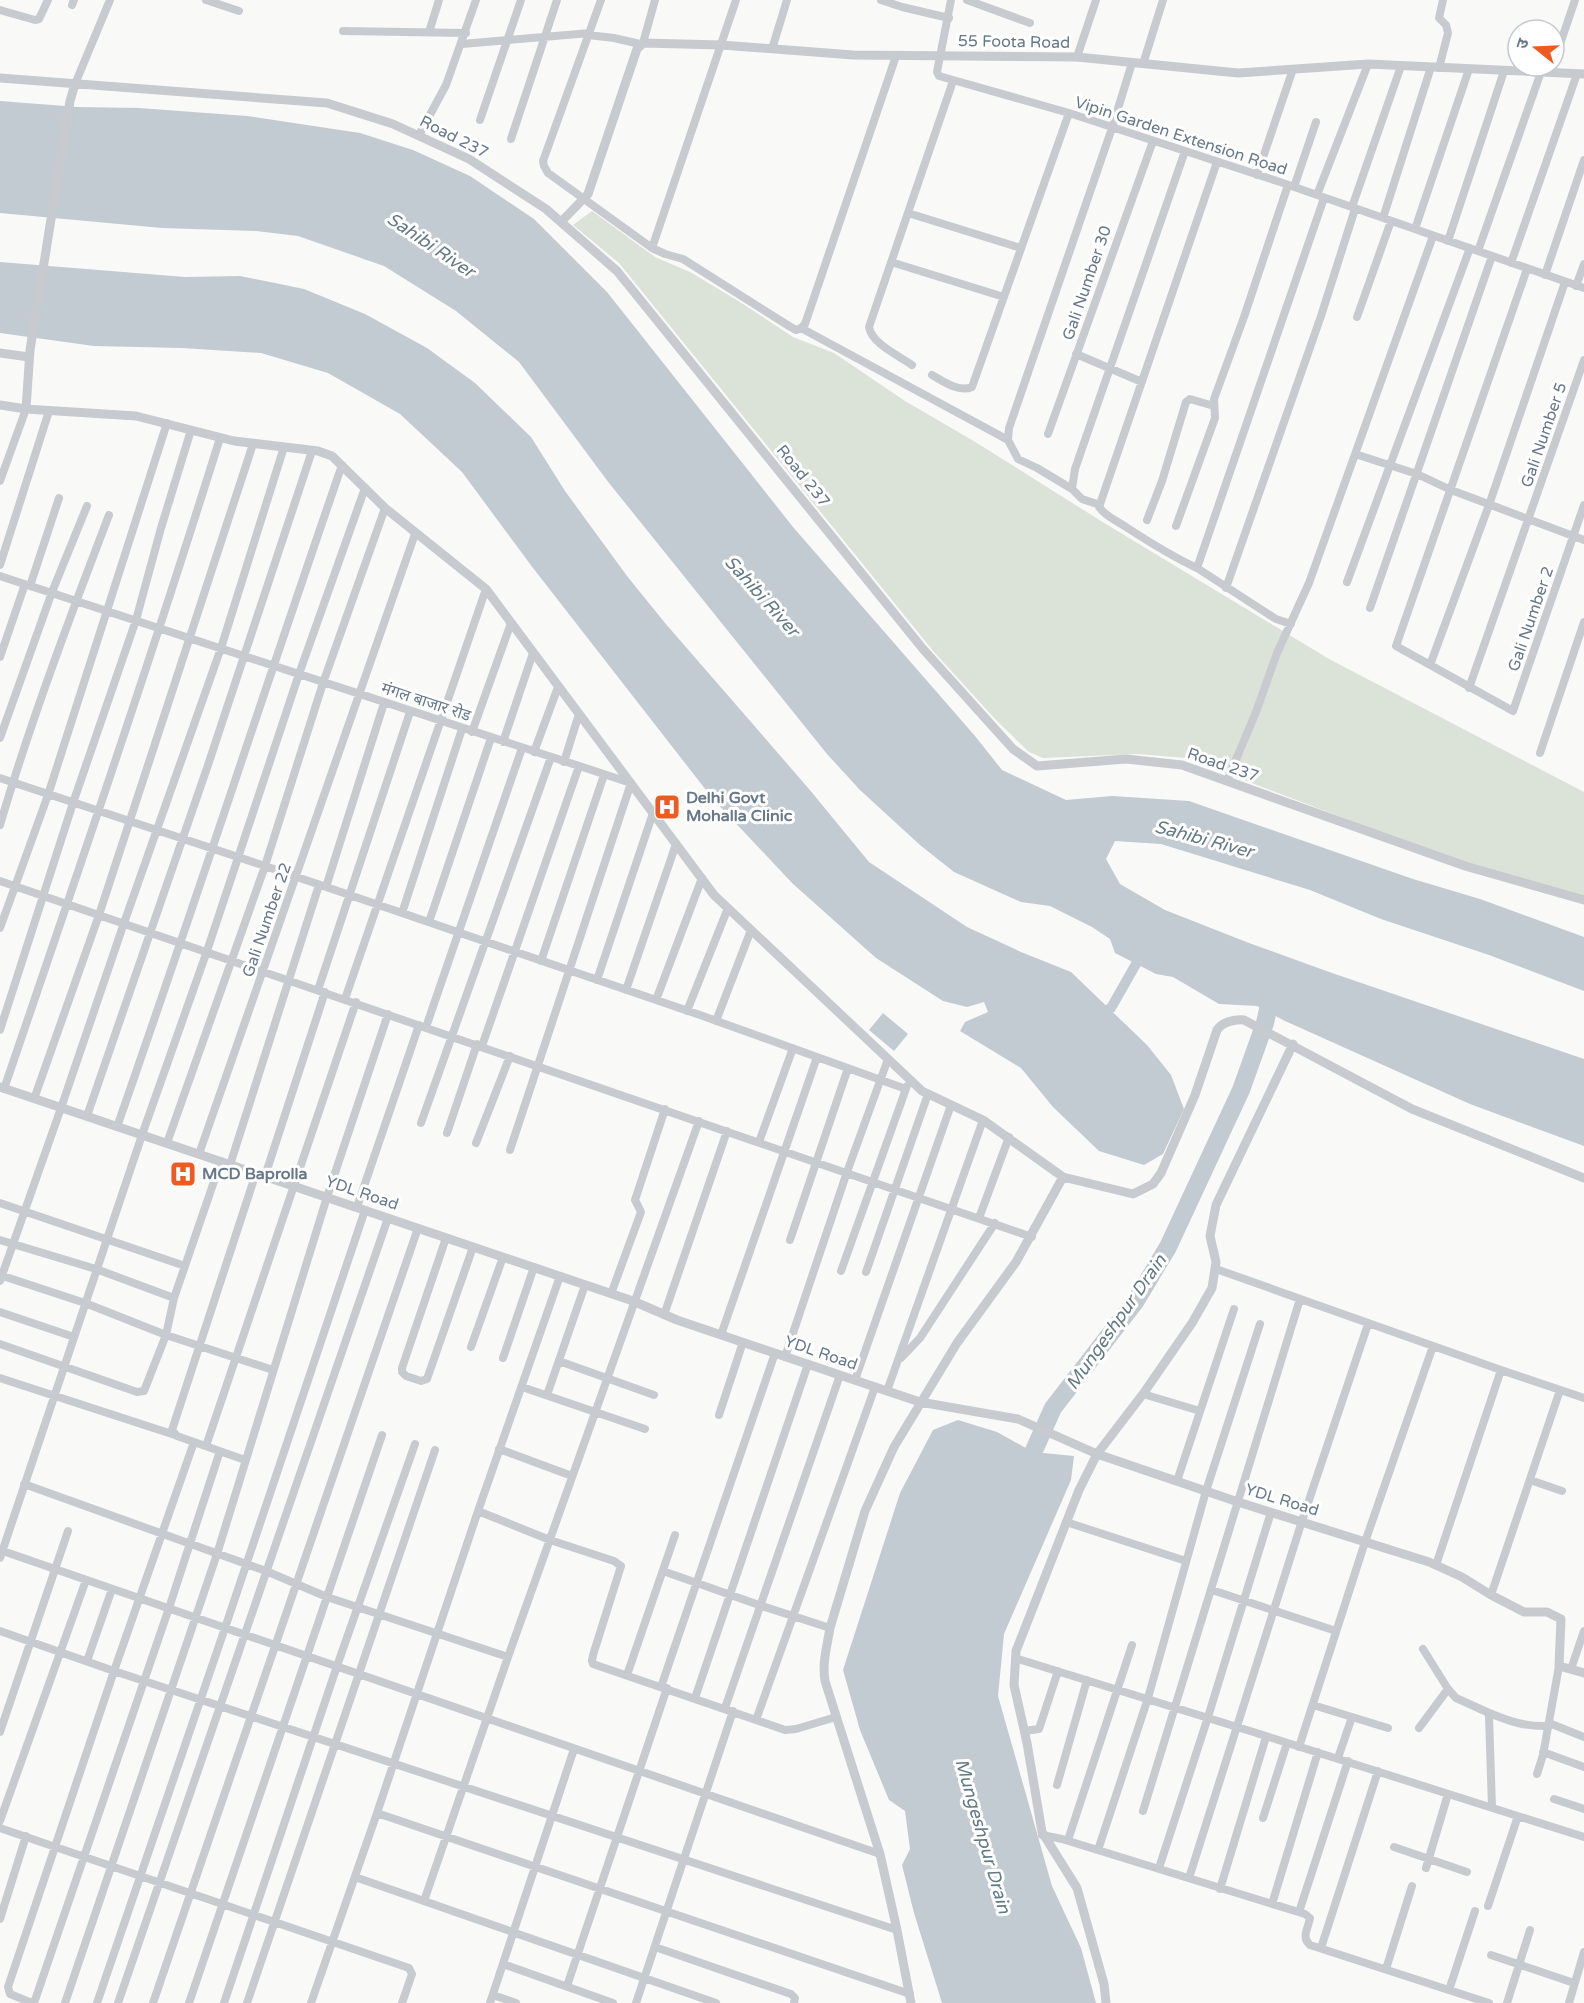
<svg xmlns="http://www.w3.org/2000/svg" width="1584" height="2003" font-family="'Varela Round','Noto Sans Devanagari',sans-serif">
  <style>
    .green { fill: #dbe2d8 }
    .water { fill: #c2cbd1 }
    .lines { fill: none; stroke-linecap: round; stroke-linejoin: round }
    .canal { stroke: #c2cbd1; stroke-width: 10 }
    .river { stroke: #c2cbd1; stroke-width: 18 }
    .minor { stroke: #c7cbcf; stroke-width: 8 }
    .tertiary { stroke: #c7cbcf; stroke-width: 9 }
    .labels { text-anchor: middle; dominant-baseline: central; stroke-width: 6; stroke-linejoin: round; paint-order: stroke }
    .street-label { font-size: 16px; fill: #66788a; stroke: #fff }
    .poi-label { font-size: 16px; font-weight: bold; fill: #66788a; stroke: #fff; text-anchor: start }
    .water-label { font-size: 18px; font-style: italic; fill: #637a84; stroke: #fff }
  </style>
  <rect width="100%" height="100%" fill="#f9f9f7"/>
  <path class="green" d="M 592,211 L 655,257 L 690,272 L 740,302 L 793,337 L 834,353 L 905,401 L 977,443 L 1101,521 L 1329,659 L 1584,792 L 1584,897 L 1462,863 L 1186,758 L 1137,754 L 1043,758 L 1029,752 L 996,720 L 934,652 L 619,263 L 573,225 Z"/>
  <path class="water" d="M 0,101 L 78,107 L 139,108 L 247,116 L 360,133 L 413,150 L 470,176 L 534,219 L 607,292 L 793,527 L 975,736 L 1002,770 L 1066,800 L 1112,796 L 1189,801 L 1413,879 L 1480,899 L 1584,937 L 1584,991 L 1489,955 L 1381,919 L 1310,890 L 1161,844 L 1115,841 L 1106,859 L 1120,884 L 1165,910 L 1249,943 L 1332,973 L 1584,1059 L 1584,1146 L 1470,1104 L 1285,1021 L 1257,1006 L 1219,1004 L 1173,977 L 1156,974 L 1115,953 L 1110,939 L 1092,927 L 1050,906 L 1021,902 L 954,872 L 920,845 L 860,790 L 827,754 L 609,483 L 519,362 L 456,311 L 384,266 L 298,236 L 256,231 L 162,228 L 0,213 Z
    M 0,262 L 185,277 L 240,276 L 304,289 L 365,314 L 427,348 L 475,383 L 531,437 L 565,491 L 627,576 L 665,623 L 809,789 L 869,862 L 967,927 L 1021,952 L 1071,972 L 1147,1045 L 1171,1075 L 1184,1109 L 1163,1154 L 1144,1165 L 1099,1151 L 1053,1107 L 1021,1068 L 960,1031 L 965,1022 L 988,1012 L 984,1002 L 967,1007 L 943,1001 L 876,958 L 792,883 L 713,799 L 533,568 L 462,472 L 400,414 L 328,373 L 261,353 L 182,348 L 94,346 L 0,333 Z
    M 883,1013 L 908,1034 L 894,1051 L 869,1030 Z
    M 958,1420 L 997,1432 L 1033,1452 L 1074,1456 L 1071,1480 L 1004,1634 L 998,1696 L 1052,1886 L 1081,1948 L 1096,2003 L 942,2003 L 914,1913 L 902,1865 L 910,1849 L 905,1811 L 889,1800 L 860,1730 L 843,1670 L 900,1493 L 933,1430 Z"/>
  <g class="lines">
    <path class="canal" d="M 1097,1014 L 1111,1008 L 1136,964"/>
    <path class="river" d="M 1023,1475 L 1053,1408 L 1135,1302 L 1168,1247 L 1241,1090 L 1265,1023 L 1272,991 L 1270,990"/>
    <path class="minor" d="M 206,0 L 239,11
      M 601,0 L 543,161 L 544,166 L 548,173 L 652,248 L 736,0
      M 881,0 L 902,7 L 949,18
      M 951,0 L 937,72 L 939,76 L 1069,113 L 1280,182 L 1584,288
      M 967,0 L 1030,23
      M 72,5 L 74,0
      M 0,10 L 35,20 L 39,19 L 48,0
      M 343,31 L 466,33
      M 429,32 L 439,0
      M 588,35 L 614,38 L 640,44
      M 643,43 L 655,0
      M 462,44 L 590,33
      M 772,49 L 787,0
      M 1077,57 L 1096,0
      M 1554,62 L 1575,0
      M 1143,64 L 1163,0
      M 1439,68 L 1448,33 L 1446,25 L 1439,18 L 1443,0
      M 75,84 L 110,0
      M 480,120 L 521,0
      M 419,135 L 446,85 L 476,0
      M 511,139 L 557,0
      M 1257,175 L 1293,69
      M 1294,187 L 1316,122
      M 1317,195 L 1368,64
      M 1352,207 L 1401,66
      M 908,213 L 1021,248
      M 1383,218 L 1431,67
      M 1415,229 L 1469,69
      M 1448,241 L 1504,71
      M 652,248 L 665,254 L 683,259 L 789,326 L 796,330 L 801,328 L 805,324 L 896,56
      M 1478,251 L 1541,72
      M 891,262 L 1004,297
      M 1511,263 L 1577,74
      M 1527,269 L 1396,646 L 1513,711 L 1584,505
      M 1545,275 L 1584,160
      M 1576,286 L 1584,264
      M 1357,317 L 1391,221
      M 801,328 L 1008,440
      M 1076,354 L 1142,382
      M 912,365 C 898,355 872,344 869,327 L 953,81
      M 932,375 C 943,381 959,393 972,387 L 1069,113
      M 1048,434 L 1153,141
      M 1355,454 L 1417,474 L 1451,490 L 1584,540
      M 0,481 L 26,409
      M 1072,489 L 1037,468 L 1018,459 L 1008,440 L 1009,428 L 1112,128 L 1132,63
      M 1100,505 L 1082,499 L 1072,489 L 1075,469 L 1185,151
      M 1147,520 L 1162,481 L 1186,402 L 1190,399 L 1214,406
      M 1176,526 L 1215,418 L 1214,399 L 1244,317 L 1288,185
      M 0,565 L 49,411
      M 1197,568 C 1171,556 1149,542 1126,527 C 1116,520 1106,517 1099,507 L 1217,162
      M 0,576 L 631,783 L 510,1150
      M 1347,582 L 1470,248
      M 30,586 L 59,498
      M 1226,588 L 1321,316 L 1355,209
      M 1370,608 L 1492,256
      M 1291,624 L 1276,619 L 1197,568 L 1324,198
      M 0,657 L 25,584
      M 1430,665 L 1489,505 L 1565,282
      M 1469,688 L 1584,360
      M 472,732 L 511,623
      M 0,738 L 52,592 L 87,506
      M 503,742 L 533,653
      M 534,752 L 558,687
      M 1540,753 L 1584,622
      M 564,762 L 579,714
      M 0,778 L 265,866 L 700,1015 L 906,1089
      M 1227,781 L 1256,712 L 1277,653 L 1309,583 L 1433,236
      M 0,825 C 31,720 70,617 109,515
      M 0,881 L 1032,1237
      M 326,887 L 384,703
      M 402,913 L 462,729
      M 429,922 L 491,738
      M 0,928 L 48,795 L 167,423
      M 541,961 L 604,775
      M 597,980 L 653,813
      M 318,990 L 410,712
      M 626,990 L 676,844
      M 345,999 L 486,589
      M 656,1000 L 702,878
      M 687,1011 L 728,908
      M 716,1021 L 751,930
      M 426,1027 L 522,748
      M 0,1030 L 73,803 L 136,620 L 161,528 L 191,430
      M 482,1046 L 579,766
      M 4,1089 C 78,872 152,656 220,438
      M 34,1099 L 99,915 L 253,444
      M 87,1116 L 208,765 L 312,451
      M 421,1123 L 551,757
      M 117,1127 C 194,907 266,685 342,465
      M 447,1133 L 477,1044
      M 759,1142 L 793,1048
      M 167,1143 L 265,866 L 323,683 L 385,508
      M 476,1143 L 510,1056
      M 199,1154 L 415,534
      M 230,1165 L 319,885
      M 265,1176 L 325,992
      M 0,1203 L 185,1266
      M 357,1207 L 419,1025
      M 979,1218 L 1009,1137
      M 446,1238 L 402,1368 L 402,1372 L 406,1376 L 421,1381 L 427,1379 L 473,1247
      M 0,1240 L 96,1269 L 174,1298
      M 790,1240 L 848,1068
      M 1216,1269 L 1501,1370 L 1584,1398
      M 841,1271 L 907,1086
      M 866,1272 L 928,1094
      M 0,1275 L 85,1303 L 166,1335 L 273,1370
      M 0,1281 L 61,1108 L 124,923 L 221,648 L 284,447
      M 611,1294 L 641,1212 L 635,1200 L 665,1109
      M 0,1312 L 74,1337
      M 664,1315 L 727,1131
      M 721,1335 L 817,1057
      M 0,1344 L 137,1392 L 144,1391 L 166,1335 L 174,1298 L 221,1161
      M 471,1347 L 503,1257
      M 785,1357 L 847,1172 L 888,1059
      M 503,1358 L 534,1267
      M 901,1358 L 920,1338 L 995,1223
      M 559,1361 L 654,1395
      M 0,1378 L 175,1435
      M 855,1380 L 951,1105
      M 522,1387 L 645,1429
      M 887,1391 L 983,1120
      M 1143,1394 L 1200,1411
      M 547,1395 L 585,1285
      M 719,1415 L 743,1342
      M 206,1446 L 356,1002
      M 499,1449 L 572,1476
      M 245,1460 L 177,1436 L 172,1430 L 256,1173
      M 1530,1480 L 1562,1491
      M 1177,1481 L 1234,1309
      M 24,1484 L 266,1571 L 327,1597 L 508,1657
      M 478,1511 L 550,1540 L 614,1561 L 621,1566 L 593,1655 L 592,1661 L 593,1664 L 785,1730 L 796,1729 L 836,1717
      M 1066,1522 L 1186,1561
      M 0,1550 L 880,1854
      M 0,1558 L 142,1135 L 207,951 L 299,674 L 365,488
      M 1436,1565 L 1501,1370
      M 663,1571 L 759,1605 L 830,1628
      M 1212,1590 L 1336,1631
      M 1491,1595 L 1560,1390
      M 0,1631 L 114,1671 L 897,1930
      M 1423,1649 L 1448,1689 L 1456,1698 L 1487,1712 L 1489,1715 L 1492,1807
      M 1015,1658 C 1205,1716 1395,1777 1584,1837
      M 87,1661 L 112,1589
      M 1571,1669 L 1584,1631
      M 627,1675 L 675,1535
      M 661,1687 L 775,1353
      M 695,1698 L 808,1364
      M 1313,1705 L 1388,1728
      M 725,1708 L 840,1375
      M 1487,1712 C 1508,1721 1526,1727 1548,1726
      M 756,1720 L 875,1387
      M 1549,1723 L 1584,1737
      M 1419,1728 L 1448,1689
      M 1024,1731 L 1039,1729 L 1058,1671
      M 0,1732 L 68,1531
      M 1299,1747 L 1365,1542 L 1433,1346
      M 1543,1752 L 1584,1767
      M 1338,1758 L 1352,1717
      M 1537,1774 L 1543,1755 L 1559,1666
      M 1057,1785 L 1087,1680
      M 1554,1799 L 1584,1809
      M 1143,1811 L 1300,1299
      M 377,1813 L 910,1994
      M 1263,1818 L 1287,1743
      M 0,1821 L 86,1580
      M 0,1828 L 409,1968 L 412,1974 L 402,2003
      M 1042,1835 L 1062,1839 L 1305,1914 L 1310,1918 C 1308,1929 1301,1937 1310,1945 L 1489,2003
      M 1068,1840 L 1132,1645
      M 1394,1847 L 1467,1872
      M 1098,1850 L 1148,1698 L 1206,1491 L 1260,1324
      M 1159,1868 L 1208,1717 L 1271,1512
      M 1426,1868 L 1448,1794
      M 355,1877 L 716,2003
      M 1189,1878 L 1302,1521 L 1368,1324
      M 1220,1889 L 1266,1737
      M 424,1901 L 508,1657 L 699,1121
      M 1272,1904 L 1318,1752
      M 1488,1906 L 1518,1816
      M 1299,1912 L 1348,1761
      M 0,1919 L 26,1836
      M 655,1947 L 791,1994 L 795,1998 L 794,2003
      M 1321,1948 L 1378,1771
      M 1491,1955 L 1574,1983
      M 503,1964 L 613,2003
      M 1386,1969 L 1412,1886
      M 567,1986 L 667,1688
      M 1449,1990 L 1475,1911
      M 493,1995 L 516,2003
      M 32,2003 L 10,1994 L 8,1987 L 114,1671 L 194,1442
      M 34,2003 L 169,1608 L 220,1451
      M 65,2003 L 217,1554 L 327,1197 L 388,1014
      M 97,2003 L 225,1628 L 365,1210
      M 118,2003 L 388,1218
      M 153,2003 L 418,1228
      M 189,2003 L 382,1435
      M 224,2003 L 337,1666 L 415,1444
      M 247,2003 L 435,1450
      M 311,2003 L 377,1813 L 478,1511 L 560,1276
      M 490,2003 L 574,1749
      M 636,2003 L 733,1711
      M 1507,2003 L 1530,1930
      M 1569,2003 L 1584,1952"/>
    <path class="tertiary" d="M 0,78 L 327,103 L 393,124 L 469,159 L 546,209 L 617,271 L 923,649 L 1013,749 L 1037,766 L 1126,759 L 1182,765 L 1465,866 L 1584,900
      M 561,222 L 588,194 L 637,49 L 643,43 L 721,45 L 853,55 L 1077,57 L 1238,73 L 1368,64 L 1584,74
      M 0,353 L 29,357
      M 0,405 L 26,409 L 136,416 L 234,441 L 318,451 L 332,456 L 385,508 L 486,589 L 714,895 L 922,1091 L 983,1120 L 1063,1177 L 1133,1194 L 1153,1184 L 1161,1173 L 1195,1095 L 1217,1030 C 1222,1022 1235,1019 1244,1020 L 1412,1109 L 1584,1178
      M 26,409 L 30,350 L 70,101 L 75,84
      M 0,1087 L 633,1301 L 677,1320 L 887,1391 L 920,1402 L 1018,1419 L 1097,1454 L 1238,1502 L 1429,1562 L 1462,1577 L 1491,1595 L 1524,1612 L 1547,1612 L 1561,1619 L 1559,1666 L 1584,1673
      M 911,2003 L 897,1930 L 880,1854 L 825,1681 C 822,1663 827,1646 830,1628 L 865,1511 L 894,1447 L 957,1343 L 1016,1262 L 1063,1177
      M 1106,2003 L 1104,1984 L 1077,1888 L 1042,1832 L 1027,1743 L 1014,1685 L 1016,1651 L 1079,1490 L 1097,1454 L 1143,1394 L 1192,1323 L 1212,1288 L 1216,1262 L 1210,1236 L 1216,1205 L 1293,1044"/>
  </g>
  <defs>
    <symbol id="hospital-square" viewBox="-11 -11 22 22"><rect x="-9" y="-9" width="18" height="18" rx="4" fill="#ee5b22" stroke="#fff"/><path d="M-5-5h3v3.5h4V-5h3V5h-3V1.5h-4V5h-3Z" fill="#fff"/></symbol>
  </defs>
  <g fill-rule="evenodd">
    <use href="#hospital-square" x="652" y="792" width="30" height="30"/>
    <use href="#hospital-square" x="168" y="1159" width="30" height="30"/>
  </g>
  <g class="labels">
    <g class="street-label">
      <text transform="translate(1014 42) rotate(1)">55 Foota Road</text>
      <text transform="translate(1181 136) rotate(18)">Vipin Garden Extension Road</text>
      <text transform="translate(454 137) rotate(27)">Road 237</text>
      <text transform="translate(1087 283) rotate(-71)">Gali Number 30</text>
      <text transform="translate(1544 435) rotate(-71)">Gali Number 5</text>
      <text transform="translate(803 476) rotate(51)">Road 237</text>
      <text transform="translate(1531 619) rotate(-71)">Gali Number 2</text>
      <text transform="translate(426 702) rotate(18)">मंगल बाजार रोड</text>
      <text transform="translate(1223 765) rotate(19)">Road 237</text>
      <text transform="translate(267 920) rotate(-71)">Gali Number 22</text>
      <text transform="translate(362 1193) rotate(19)">YDL Road</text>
      <text transform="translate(821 1353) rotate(19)">YDL Road</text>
      <text transform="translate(1282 1500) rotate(17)">YDL Road</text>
    </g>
    <g class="poi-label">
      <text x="686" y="798">Delhi Govt<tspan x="686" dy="18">Mohalla Clinic</tspan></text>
      <text x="202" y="1174">MCD Baprolla</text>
    </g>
    <g class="water-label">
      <text transform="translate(431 245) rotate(34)">Sahibi River</text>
      <text transform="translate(762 596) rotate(48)">Sahibi River</text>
      <text transform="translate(1204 839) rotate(15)">Sahibi River</text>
      <text transform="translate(1116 1322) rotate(-55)">Mungeshpur Drain</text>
      <text transform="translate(983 1836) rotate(74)">Mungeshpur Drain</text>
    </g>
  </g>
  <g transform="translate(1536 48) rotate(288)"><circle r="28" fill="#ffffff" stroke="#c2c9d0" stroke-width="1.5"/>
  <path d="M0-4.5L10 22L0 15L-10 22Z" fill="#ee5b22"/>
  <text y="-9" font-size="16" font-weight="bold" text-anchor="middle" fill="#66788a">उ</text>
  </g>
</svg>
